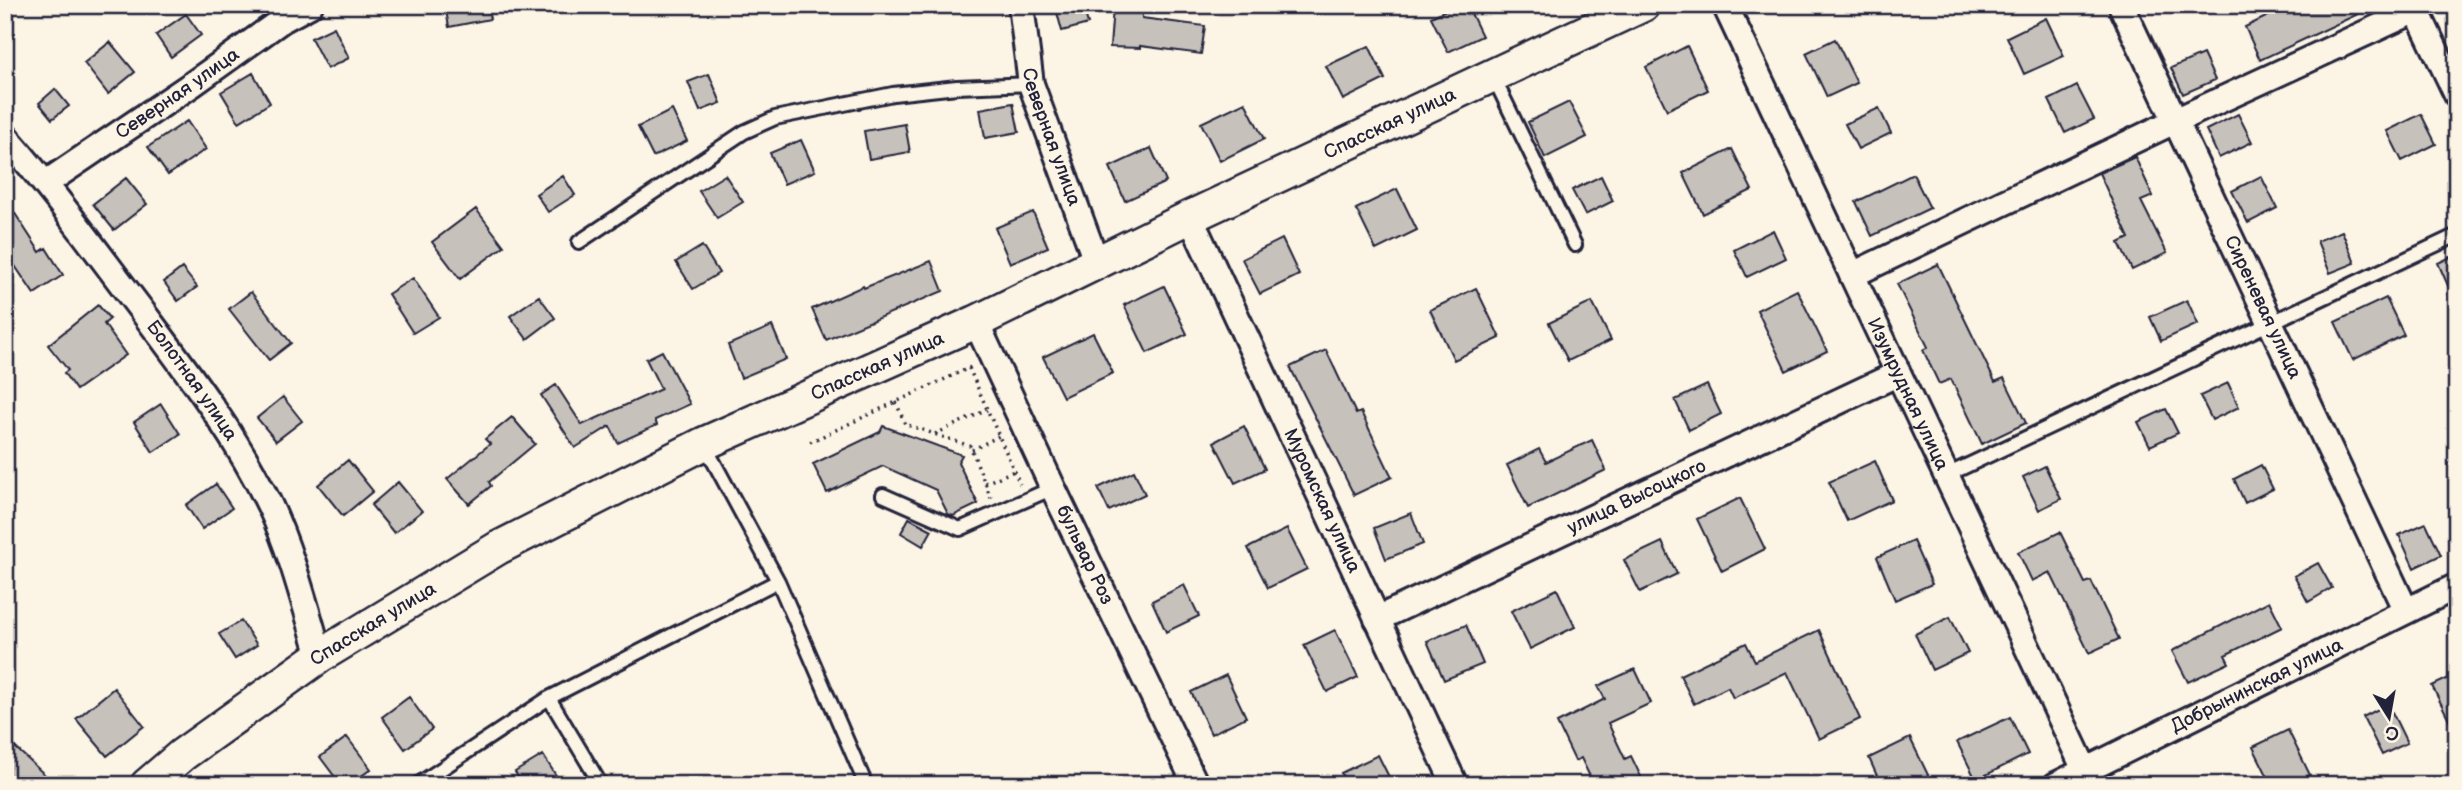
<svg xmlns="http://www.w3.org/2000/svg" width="2462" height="790" font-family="'Balsamiq Sans',sans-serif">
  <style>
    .building { fill: #c6c1bb; stroke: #22223b; stroke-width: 2 }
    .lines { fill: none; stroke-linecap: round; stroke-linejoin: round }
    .service-casing { stroke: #22223b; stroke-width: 18 }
    .minor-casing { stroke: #22223b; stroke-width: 30 }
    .tertiary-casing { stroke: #22223b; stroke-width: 37 }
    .path { stroke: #22223b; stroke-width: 3.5; stroke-dasharray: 2 5; stroke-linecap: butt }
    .service { stroke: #fcf5e5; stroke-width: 12 }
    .minor { stroke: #fcf5e5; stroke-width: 24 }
    .tertiary { stroke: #fcf5e5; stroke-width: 32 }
    .labels { text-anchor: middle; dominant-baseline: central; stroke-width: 5; stroke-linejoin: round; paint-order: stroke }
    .street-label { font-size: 19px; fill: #22223b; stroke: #fcf5e5 }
  </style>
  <rect width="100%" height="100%" fill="#fcf5e5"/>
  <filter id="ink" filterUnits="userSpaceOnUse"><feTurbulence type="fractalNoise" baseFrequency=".0143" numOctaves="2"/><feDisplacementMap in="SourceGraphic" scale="14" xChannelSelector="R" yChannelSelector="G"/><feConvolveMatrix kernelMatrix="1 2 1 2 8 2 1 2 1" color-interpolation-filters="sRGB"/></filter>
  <g filter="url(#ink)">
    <path class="building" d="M 445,5 L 487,5 L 490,19 L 449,27 Z
      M 1055,5 L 1083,5 L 1088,24 L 1062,31 Z
      M 1456,5 L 1467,5 L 1482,36 L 1448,52 L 1431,17 Z
      M 2291,5 L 2377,5 L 2260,60 L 2245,27 Z
      M 1113,7 L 1142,9 L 1142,18 L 1205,26 L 1201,54 L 1140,46 L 1140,48 L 1110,47 Z
      M 186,14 L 201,35 L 171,57 L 156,35 Z
      M 2046,18 L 2064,56 L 2024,74 L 2007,37 Z
      M 334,27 L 349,58 L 327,69 L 311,38 Z
      M 1835,39 L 1857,83 L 1827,97 L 1806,53 Z
      M 110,42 L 135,72 L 108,94 L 84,63 Z
      M 1369,46 L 1385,79 L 1343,100 L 1326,66 Z
      M 1687,46 L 1708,90 L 1667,110 L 1646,67 Z
      M 2203,54 L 2215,80 L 2183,94 L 2171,68 Z
      M 253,73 L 270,103 L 239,122 L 221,92 Z
      M 709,74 L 721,103 L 700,111 L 688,82 Z
      M 2077,86 L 2094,119 L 2065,133 L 2049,100 Z
      M 55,89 L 69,106 L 52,119 L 39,103 Z
      M 1245,102 L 1264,139 L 1220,161 L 1201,123 Z
      M 1569,102 L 1587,137 L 1545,158 L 1528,122 Z
      M 1013,103 L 1019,132 L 985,138 L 980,109 Z
      M 1879,108 L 1891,133 L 1858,149 L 1845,124 Z
      M 672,110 L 687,141 L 653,157 L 638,127 Z
      M 2238,114 L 2252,142 L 2219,158 L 2206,130 Z
      M 2421,114 L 2436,144 L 2402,161 L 2387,131 Z
      M 187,121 L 206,149 L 168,175 L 148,147 Z
      M 905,124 L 910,152 L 869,159 L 864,131 Z
      M 801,140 L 815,171 L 784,184 L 770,153 Z
      M 1151,148 L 1166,182 L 1125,201 L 1110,167 Z
      M 1732,149 L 1752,190 L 1703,214 L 1683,173 Z
      M 2135,157 L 2153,196 L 2141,201 L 2167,253 L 2132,270 L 2119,243 L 2129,238 L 2099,173 Z
      M 1913,174 L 1930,208 L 1872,236 L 1856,202 Z
      M 725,175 L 743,202 L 717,218 L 699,191 Z
      M 563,176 L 575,195 L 548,212 L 536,194 Z
      M 1601,176 L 1613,201 L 1585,215 L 1572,190 Z
      M 2261,176 L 2277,208 L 2248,223 L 2232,191 Z
      M 126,178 L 147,204 L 114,230 L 93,204 Z
      M 1397,189 L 1417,230 L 1376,250 L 1356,209 Z
      M 5,198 L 40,252 L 46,248 L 63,275 L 34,294 L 5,251 Z
      M 476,209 L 504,246 L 460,279 L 432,242 Z
      M 1033,212 L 1048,247 L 1010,263 L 995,228 Z
      M 1773,230 L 1786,258 L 1747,277 L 1734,250 Z
      M 2342,231 L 2355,263 L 2330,273 L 2317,241 Z
      M 1282,239 L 1299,275 L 1260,294 L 1242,259 Z
      M 702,246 L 719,273 L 693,289 L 676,262 Z
      M 2457,254 L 2457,306 L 2438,263 Z
      M 931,261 L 943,291 L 826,340 L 812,309 L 863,286 L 864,288 Z
      M 1938,264 L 1995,382 L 2004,378 L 2026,423 L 1982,444 L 1951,379 L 1939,384 L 1923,350 L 1928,347 L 1897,284 Z
      M 182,268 L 197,287 L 178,301 L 164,282 Z
      M 413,278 L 439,317 L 413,333 L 388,294 Z
      M 1164,286 L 1187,334 L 1147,353 L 1124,305 Z
      M 1476,288 L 1500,338 L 1454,360 L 1430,310 Z
      M 1797,290 L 1827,351 L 1786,371 L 1757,310 Z
      M 251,292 L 291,343 L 269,360 L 229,309 Z
      M 539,296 L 555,318 L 527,339 L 510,316 Z
      M 2386,298 L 2404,335 L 2353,360 L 2335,322 Z
      M 2187,300 L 2198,324 L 2161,341 L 2150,317 Z
      M 1592,302 L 1611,340 L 1568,361 L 1549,323 Z
      M 98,305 L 110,319 L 104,324 L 126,355 L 76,390 L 64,373 L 68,370 L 48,345 Z
      M 772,326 L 786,359 L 741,378 L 728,345 Z
      M 1093,333 L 1113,373 L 1063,397 L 1043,357 Z
      M 1326,350 L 1356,414 L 1361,412 L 1392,477 L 1354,495 L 1290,367 Z
      M 662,351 L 690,404 L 655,420 L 657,425 L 618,443 L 610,426 L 575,448 L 541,395 L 556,385 L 582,425 L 661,389 L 646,359 Z
      M 2228,383 L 2239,407 L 2212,420 L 2200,396 Z
      M 1707,385 L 1721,414 L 1689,430 L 1675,400 Z
      M 283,397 L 302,421 L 276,441 L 257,418 Z
      M 161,404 L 180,434 L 153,452 L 134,422 Z
      M 2166,409 L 2178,433 L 2150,446 L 2138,422 Z
      M 512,417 L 535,444 L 489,482 L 491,486 L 469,504 L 447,479 L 490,444 L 485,439 Z
      M 883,426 L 962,455 L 958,462 L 978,504 L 953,516 L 948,514 L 936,490 L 883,466 L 827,493 L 813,464 L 880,432 Z
      M 1244,426 L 1265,469 L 1235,483 L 1214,442 Z
      M 1592,440 L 1606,470 L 1528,508 L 1507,465 L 1539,449 L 1546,462 Z
      M 348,460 L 373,491 L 343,516 L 318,485 Z
      M 1875,461 L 1892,500 L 1847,521 L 1829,482 Z
      M 2261,465 L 2273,489 L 2245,503 L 2234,479 Z
      M 2045,466 L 2061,499 L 2039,510 L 2023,477 Z
      M 1134,471 L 1145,494 L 1109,511 L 1098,488 Z
      M 398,482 L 422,511 L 394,533 L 371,505 Z
      M 216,484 L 232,508 L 202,529 L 186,505 Z
      M 1740,498 L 1765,549 L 1722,571 L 1697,519 Z
      M 1411,513 L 1423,544 L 1386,559 L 1374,528 Z
      M 909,518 L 932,530 L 923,546 L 901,533 Z
      M 2426,523 L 2441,555 L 2414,568 L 2399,535 Z
      M 1287,529 L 1307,569 L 1268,588 L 1248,548 Z
      M 2060,532 L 2085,583 L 2091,581 L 2119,639 L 2089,653 L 2050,572 L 2032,581 L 2018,552 Z
      M 1913,541 L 1932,584 L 1895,600 L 1877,557 Z
      M 1662,542 L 1677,574 L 1640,592 L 1624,560 Z
      M 2318,563 L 2332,588 L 2308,602 L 2294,576 Z
      M 1184,585 L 1199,616 L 1166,632 L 1152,601 Z
      M 1557,589 L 1575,627 L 1530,649 L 1511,611 Z
      M 2269,601 L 2282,627 L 2225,655 L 2229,663 L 2188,682 L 2172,651 Z
      M 1950,617 L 1968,653 L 1932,670 L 1915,634 Z
      M 241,621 L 257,645 L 235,659 L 219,634 Z
      M 1466,625 L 1483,664 L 1444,680 L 1427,641 Z
      M 1335,630 L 1358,677 L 1327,692 L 1304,645 Z
      M 1819,630 L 1860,719 L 1819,739 L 1787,672 L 1733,698 L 1728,687 L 1694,704 L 1680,675 L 1746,643 L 1755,661 Z
      M 1635,669 L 1651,703 L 1608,723 L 1625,759 L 1631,756 L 1645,785 L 1594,785 L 1581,758 L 1575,761 L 1557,723 L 1605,699 L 1598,686 Z
      M 2457,674 L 2457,735 L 2432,686 Z
      M 1226,675 L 1246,717 L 1211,734 L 1191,692 Z
      M 114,688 L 144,726 L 107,756 L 76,719 Z
      M 409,697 L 432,729 L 405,749 L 382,717 Z
      M 2388,704 L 2407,743 L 2382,755 L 2363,717 Z
      M 2010,717 L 2028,754 L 1976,780 L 1957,742 Z
      M 2288,730 L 2310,775 L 2289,785 L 2272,785 L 2253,747 Z
      M 347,737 L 371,769 L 349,785 L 341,785 L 320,757 Z
      M 5,738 L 45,775 L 35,785 L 5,785 Z
      M 1910,738 L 1929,777 L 1912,785 L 1881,785 L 1869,758 Z
      M 543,755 L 562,785 L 523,785 L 515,772 Z
      M 1378,755 L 1393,785 L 1347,785 L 1341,773 Z"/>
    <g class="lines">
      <defs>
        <path id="service" d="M 1492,74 L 1575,245
          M 579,242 L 744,132 L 775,118 L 893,94 L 957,87 L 1031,84
          M 704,444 L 778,581 L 866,785
          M 1947,475 L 2457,235
          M 883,495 L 960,529 L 1053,488
          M 549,698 L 778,581
          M 417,785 L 549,698 L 601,785"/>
        <g id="minor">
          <path id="s1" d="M 1021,5 L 1031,84 L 1097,264"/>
          <path id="s2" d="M 1725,5 L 2092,785"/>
          <path id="s3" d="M 2121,5 L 2406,611"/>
          <path d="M 2414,5 L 2457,95"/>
          <path id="s4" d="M 5,136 C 54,192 97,252 142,311 C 189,374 236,435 270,506 C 292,553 305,606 320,656"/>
          <path id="s5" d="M 46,183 L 194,83 L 282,20 L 310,5"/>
          <path id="s6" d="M 1190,217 L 1455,785"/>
          <path d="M 1852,275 L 2177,120 L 2416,10"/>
          <path id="s7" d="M 976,322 L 1053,488 L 1196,785"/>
          <path id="s8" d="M 1377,619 L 1897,374"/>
          <path id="s9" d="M 2056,785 L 2457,586"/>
        </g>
        <g id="tertiary">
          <path id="s10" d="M 147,785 L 182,755 L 320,656 L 498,548 L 703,444 L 976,322 L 1190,217 L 1643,5"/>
        </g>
      </defs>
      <use href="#service" class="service-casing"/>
      <use href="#minor" class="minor-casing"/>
      <use href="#tertiary" class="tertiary-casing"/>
      <path class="path" d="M 969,368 L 1020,484
        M 896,402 L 905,424 L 970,446 L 991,498
        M 935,434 L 987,410
        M 810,442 L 971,367
        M 972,450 L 999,436
        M 985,483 L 1014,471"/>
      <use href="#service" class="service"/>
      <use href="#minor" class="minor"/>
      <use href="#tertiary" class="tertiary"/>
    </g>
  </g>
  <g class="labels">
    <g class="street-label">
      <text stroke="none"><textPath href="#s5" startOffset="159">Северная улица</textPath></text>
      <text stroke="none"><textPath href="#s10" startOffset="1412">Спасская улица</textPath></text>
      <text stroke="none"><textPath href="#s1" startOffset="136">Северная улица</textPath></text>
      <text stroke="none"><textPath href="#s3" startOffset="334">Сиреневая улица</textPath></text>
      <text stroke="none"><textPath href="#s10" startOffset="845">Спасская улица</textPath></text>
      <text stroke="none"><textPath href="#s4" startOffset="308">Болотная улица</textPath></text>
      <text stroke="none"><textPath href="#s2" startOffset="430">Изумрудная улица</textPath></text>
      <text stroke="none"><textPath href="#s8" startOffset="287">улица Высоцкого</textPath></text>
      <text stroke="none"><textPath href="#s6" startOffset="313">Муромская улица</textPath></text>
      <text stroke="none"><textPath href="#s7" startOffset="257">бульвар Роз</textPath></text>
      <text stroke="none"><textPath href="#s10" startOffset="278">Спасская улица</textPath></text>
      <text stroke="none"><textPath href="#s9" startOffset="224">Добрынинская улица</textPath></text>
    </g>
  </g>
  <rect width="2462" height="790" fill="none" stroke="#fcf5e5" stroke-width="28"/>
  <rect x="14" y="14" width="2434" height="762" fill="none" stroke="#22223b" stroke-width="2.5" filter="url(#ink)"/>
  <g transform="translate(2389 717) rotate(169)" stroke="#fcf5e5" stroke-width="5" paint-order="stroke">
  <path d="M0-5L12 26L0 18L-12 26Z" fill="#22223b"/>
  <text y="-10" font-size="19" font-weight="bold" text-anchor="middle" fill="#22223b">С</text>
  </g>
</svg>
